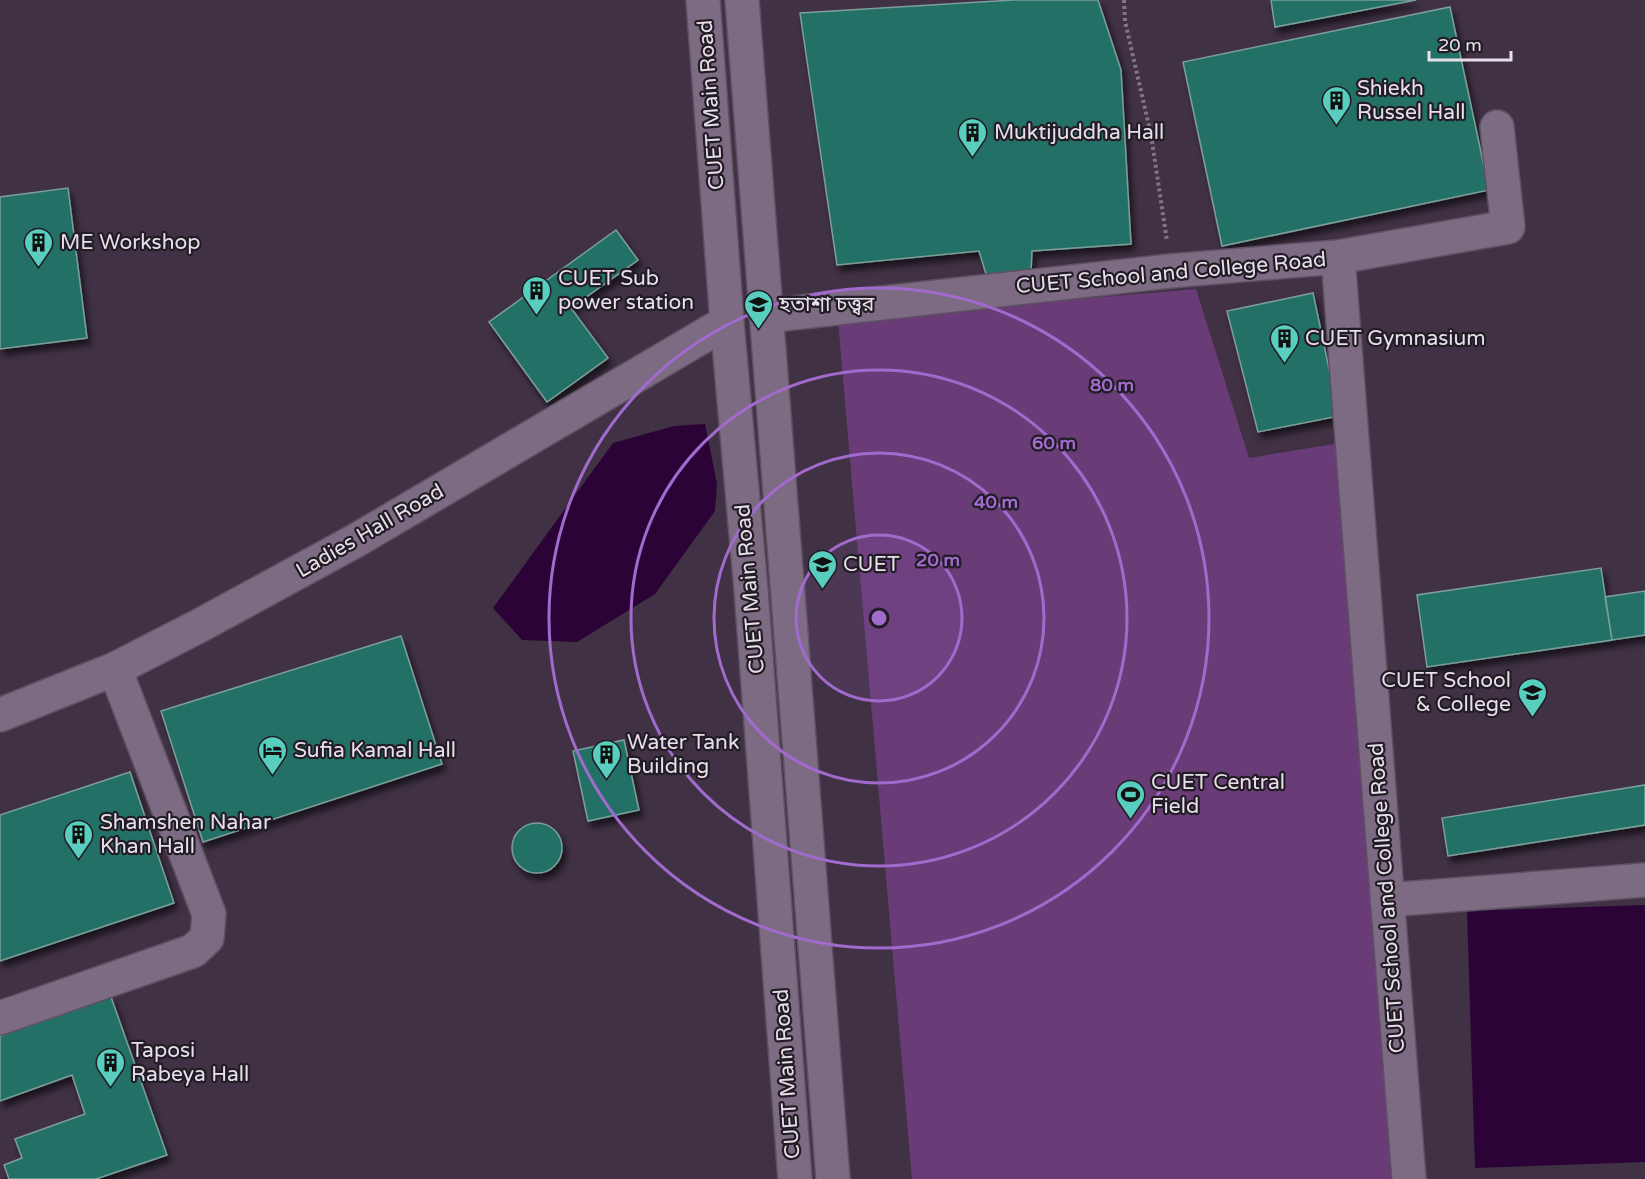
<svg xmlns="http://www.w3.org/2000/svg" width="1645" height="1179" font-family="'Varela Round','Noto Sans Bengali',sans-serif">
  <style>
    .garden { fill: #693c77 }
    .water { fill: #2c0337 }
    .building { fill: #236f66; stroke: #7c9f99; stroke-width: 1.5; filter: url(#shadow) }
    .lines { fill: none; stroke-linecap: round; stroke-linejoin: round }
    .minor-casing { stroke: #5c5061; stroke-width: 36 }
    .path { stroke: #827686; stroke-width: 4; stroke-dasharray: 3 3; stroke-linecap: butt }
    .minor { stroke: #7c6b82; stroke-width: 33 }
    .ring { fill: none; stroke: #a16bce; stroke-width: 3 }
    .labels { text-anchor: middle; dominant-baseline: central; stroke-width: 4.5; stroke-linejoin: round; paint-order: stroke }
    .poi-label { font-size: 21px; fill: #e8dfeb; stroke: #221c25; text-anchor: start }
    .street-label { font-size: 21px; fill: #e8dfeb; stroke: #221c25 }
    .centre { fill: #a16bce; stroke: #221c25; stroke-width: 3 }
    .ring-label { font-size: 18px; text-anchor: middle; font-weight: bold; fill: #a16bce; stroke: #221c25; stroke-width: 4.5; stroke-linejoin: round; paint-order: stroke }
  </style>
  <defs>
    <filter id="shadow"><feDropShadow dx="3.5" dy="6" stdDeviation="3" flood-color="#0009"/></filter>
  </defs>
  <rect width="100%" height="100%" fill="#403144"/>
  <path class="garden" d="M 1196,289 L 1249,458 L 1352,441 L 1403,1179 L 912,1179 L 838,320 Z"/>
  <path class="water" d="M 705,424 L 717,484 L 715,511 L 655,594 L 577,642 L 522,640 L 493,608 L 613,443 L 674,426 Z
    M 1645,905 L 1645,1162 L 1475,1168 L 1467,911 Z"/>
  <path class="building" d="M 1013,0 L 1098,0 L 1121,70 L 1131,244 L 1032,251 L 1031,271 L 986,274 L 979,251 L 837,265 L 800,13 Z
    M 1271,0 L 1416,0 L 1275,27 Z
    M 1450,7 L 1489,190 L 1222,246 L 1183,62 Z
    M 68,188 L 87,338 L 0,349 L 0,197 Z
    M 616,230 L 638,260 L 571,308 L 608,358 L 547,402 L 489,322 Z
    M 1313,293 L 1339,416 L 1258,432 L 1227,311 Z
    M 1601,568 L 1612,640 L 1427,667 L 1417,595 Z
    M 1645,591 L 1645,635 L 1612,640 L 1605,597 Z
    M 401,636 L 442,764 L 203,842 L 161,711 Z
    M 624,740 L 639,810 L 588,821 L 573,751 Z
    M 130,772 L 174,903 L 0,961 L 0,815 Z
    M 1645,785 L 1645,825 L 1448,856 L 1442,818 Z
    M512 848a25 25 0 1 1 50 0a25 25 0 1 1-50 0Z
    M 111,997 L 167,1155 L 96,1179 L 9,1179 L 4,1165 L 22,1158 L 15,1139 L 85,1114 L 72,1075 L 0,1101 L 0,1036 Z"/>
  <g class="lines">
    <defs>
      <path id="minor" d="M 703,0 L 727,322 L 751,590 L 795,1179
        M 742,0 L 833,1179
        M 1338,257 L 1508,227 L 1497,127
        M 766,316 L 1170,271 L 1338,257 L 1409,1179
        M 0,715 L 115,669 L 197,627 L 355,541 L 727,322
        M 1387,900 L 1645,880
        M 0,1018 L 193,951 L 207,938 L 209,914 L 115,669"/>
    </defs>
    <use href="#minor" class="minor-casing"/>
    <path class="path" d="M 1124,0 L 1125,21 L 1151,135 L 1167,241"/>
    <use href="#minor" class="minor"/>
  </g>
  <circle cx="879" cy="618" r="83" fill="#a16bce" fill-opacity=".12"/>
  <g class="ring">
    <circle cx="879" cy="618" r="83"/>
    <circle cx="879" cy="618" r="165"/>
    <circle cx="879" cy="618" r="248"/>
    <circle cx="879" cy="618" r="330"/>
  </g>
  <defs>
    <symbol id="building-pin" viewBox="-11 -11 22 30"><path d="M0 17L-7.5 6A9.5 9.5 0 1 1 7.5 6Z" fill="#58cebf" stroke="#221c25"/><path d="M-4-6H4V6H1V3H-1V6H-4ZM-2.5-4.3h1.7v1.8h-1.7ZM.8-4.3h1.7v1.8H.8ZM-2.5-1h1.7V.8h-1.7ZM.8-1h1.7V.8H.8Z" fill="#111"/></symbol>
    <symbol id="university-pin" viewBox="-11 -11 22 30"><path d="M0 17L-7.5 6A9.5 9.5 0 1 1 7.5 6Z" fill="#58cebf" stroke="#221c25"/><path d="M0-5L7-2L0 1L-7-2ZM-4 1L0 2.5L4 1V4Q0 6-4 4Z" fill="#111"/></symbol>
    <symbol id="school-pin" viewBox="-11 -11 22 30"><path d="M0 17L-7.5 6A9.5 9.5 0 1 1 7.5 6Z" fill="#58cebf" stroke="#221c25"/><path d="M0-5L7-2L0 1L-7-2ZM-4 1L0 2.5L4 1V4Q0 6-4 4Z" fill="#111"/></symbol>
    <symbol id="hotel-pin" viewBox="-11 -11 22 30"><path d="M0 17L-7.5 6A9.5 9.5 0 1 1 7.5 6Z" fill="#58cebf" stroke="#221c25"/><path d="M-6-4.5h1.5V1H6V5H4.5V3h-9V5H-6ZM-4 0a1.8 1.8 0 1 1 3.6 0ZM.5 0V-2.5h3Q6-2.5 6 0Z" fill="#111"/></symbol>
    <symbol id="stadium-pin" viewBox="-11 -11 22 30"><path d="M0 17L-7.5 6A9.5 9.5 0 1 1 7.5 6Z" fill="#58cebf" stroke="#221c25"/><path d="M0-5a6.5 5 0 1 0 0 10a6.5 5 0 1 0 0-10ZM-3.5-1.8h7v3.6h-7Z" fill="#111"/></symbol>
  </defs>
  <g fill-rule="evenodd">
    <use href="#building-pin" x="1320" y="84" width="33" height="45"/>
    <use href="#building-pin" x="956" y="116" width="33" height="45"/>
    <use href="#building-pin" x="22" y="226" width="33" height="45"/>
    <use href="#building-pin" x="520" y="274" width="33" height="45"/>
    <use href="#university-pin" x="742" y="288" width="33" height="45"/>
    <use href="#building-pin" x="1268" y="322" width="33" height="45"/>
    <use href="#university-pin" x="806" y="548" width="33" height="45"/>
    <use href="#school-pin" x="1516" y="676" width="33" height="45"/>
    <use href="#hotel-pin" x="256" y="734" width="33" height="45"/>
    <use href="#building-pin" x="590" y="738" width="33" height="45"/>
    <use href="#stadium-pin" x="1114" y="778" width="33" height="45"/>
    <use href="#building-pin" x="62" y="818" width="33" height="45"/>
    <use href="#building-pin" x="94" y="1046" width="33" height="45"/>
  </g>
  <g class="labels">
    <g class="poi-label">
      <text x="1357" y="88">Shiekh<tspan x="1357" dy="24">Russel Hall</tspan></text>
      <text x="994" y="132">Muktijuddha Hall</text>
      <text x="60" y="242">ME Workshop</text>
      <text x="558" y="278">CUET Sub<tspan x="558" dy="24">power station</tspan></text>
      <text x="779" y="304">হতাশা চত্ত্বর</text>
      <text x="1305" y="338">CUET Gymnasium</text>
      <text x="843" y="564">CUET</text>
      <text x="1511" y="680" text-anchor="end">CUET School<tspan x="1511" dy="24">&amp; College</tspan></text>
      <text x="627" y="742">Water Tank<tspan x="627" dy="24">Building</tspan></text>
      <text x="294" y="750">Sufia Kamal Hall</text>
      <text x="1151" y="782">CUET Central<tspan x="1151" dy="24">Field</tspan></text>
      <text x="100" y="822">Shamshen Nahar<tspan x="100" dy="24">Khan Hall</tspan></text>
      <text x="131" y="1050">Taposi<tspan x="131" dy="24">Rabeya Hall</tspan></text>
    </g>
    <g class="street-label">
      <text transform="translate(711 105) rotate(-94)">CUET Main Road</text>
      <text transform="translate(1171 273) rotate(-5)">CUET School and College Road</text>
      <text transform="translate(370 531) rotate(-30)">Ladies Hall Road</text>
      <text transform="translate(750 589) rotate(-95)">CUET Main Road</text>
      <text transform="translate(1387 898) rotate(-94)">CUET School and College Road</text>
      <text transform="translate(787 1074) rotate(-94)">CUET Main Road</text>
    </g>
  </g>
  <circle cx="879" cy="618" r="9" class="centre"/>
  <g class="ring-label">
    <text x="1112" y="391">80 m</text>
    <text x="1054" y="449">60 m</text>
    <text x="996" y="508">40 m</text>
    <text x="938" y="566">20 m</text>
  </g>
  <path d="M1429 51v9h82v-9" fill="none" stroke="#e8dfeb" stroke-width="3"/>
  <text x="1438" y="51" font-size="18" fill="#e8dfeb" stroke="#221c25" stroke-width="4.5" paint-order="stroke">20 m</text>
</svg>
